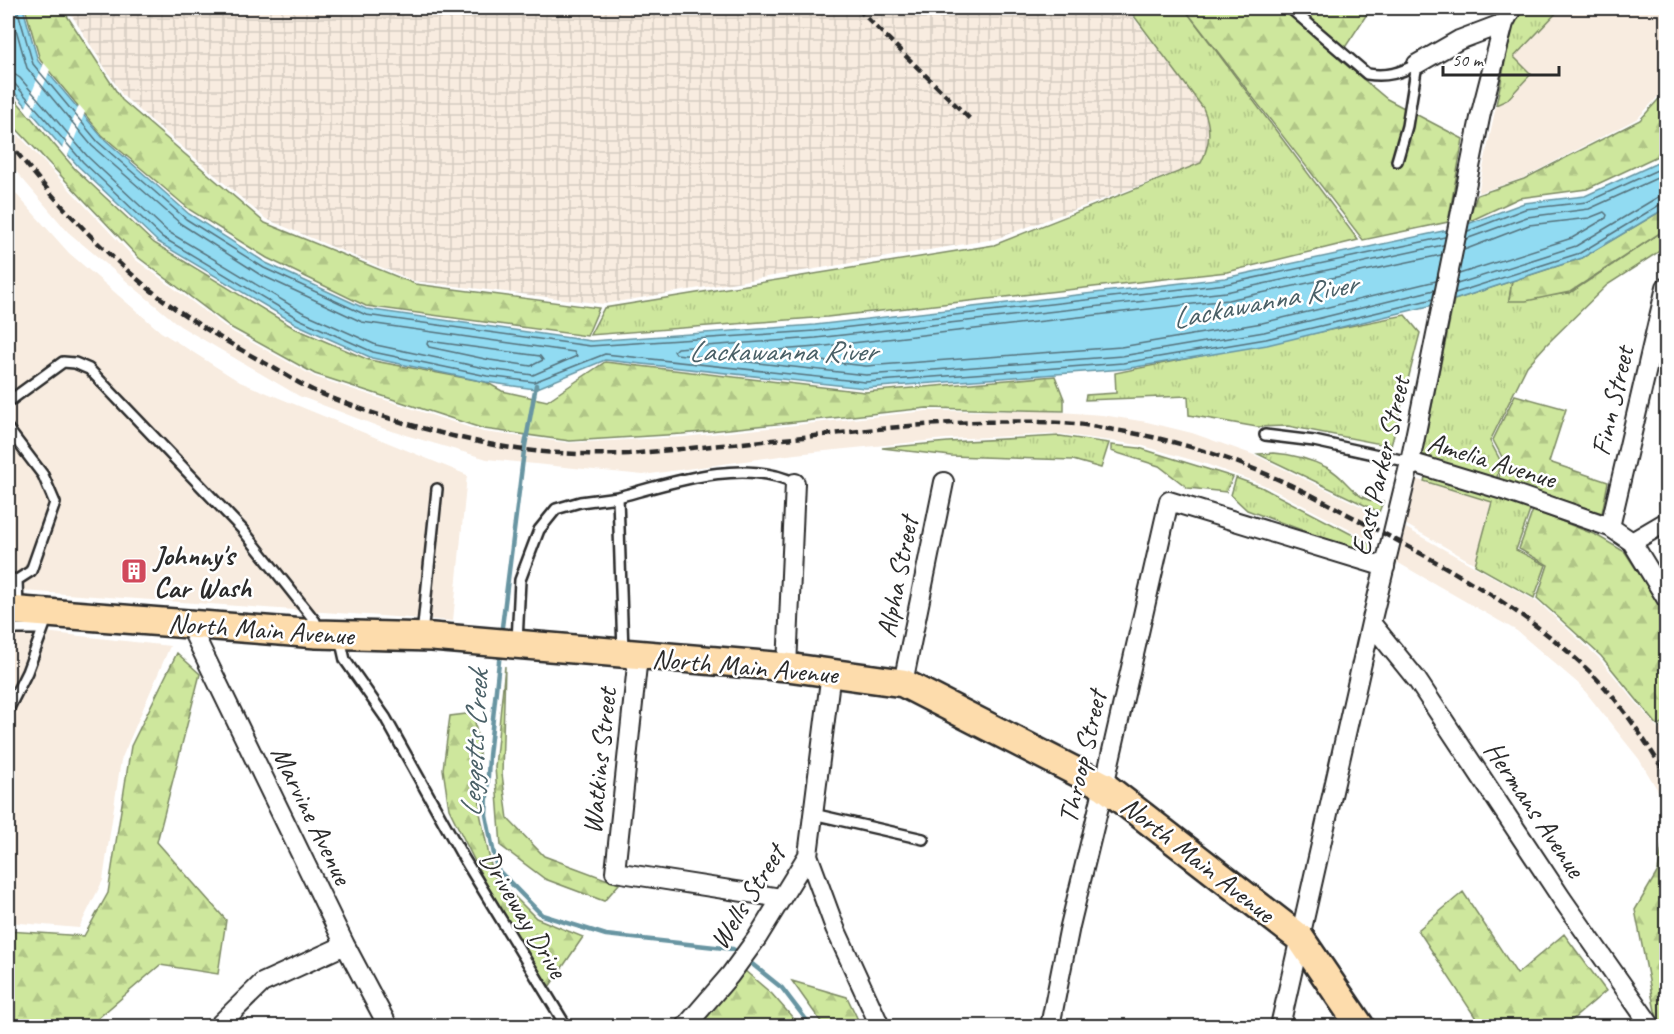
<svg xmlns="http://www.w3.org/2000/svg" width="1674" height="1034" font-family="Caveat,sans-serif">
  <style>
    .built { fill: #f8ece0 }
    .industrial { fill: url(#industrial-grid) }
    .grass { fill: url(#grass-tufts); stroke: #7c8964; stroke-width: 1.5 }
    .forest { fill: url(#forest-firs); stroke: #7c8964; stroke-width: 1.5 }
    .water { fill: #91dbf2; stroke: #6895a2; stroke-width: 1.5 }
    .pier { fill: #fff }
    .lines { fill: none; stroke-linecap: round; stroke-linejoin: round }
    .shore { stroke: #54717b; stroke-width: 1.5 }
    .stream { stroke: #6895a2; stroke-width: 4.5 }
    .service-casing { stroke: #2b2b2b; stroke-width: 14 }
    .minor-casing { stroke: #2b2b2b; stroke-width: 22 }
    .primary-casing { stroke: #2b2b2b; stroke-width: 32 }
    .service { stroke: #fff; stroke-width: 9 }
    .minor { stroke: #fff; stroke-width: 18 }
    .primary { stroke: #fddcac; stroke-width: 27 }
    .rail { stroke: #2b2b2b; stroke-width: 4.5; stroke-dasharray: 9 4.5; stroke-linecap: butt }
    .labels { text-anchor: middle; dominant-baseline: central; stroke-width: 5; stroke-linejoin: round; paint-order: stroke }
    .street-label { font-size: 28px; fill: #2b2b2b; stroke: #fff }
    .poi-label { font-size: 28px; font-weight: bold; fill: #2b2b2b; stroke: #fff; text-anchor: start }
    .water-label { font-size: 30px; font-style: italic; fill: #4a6067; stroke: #fff }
  </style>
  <defs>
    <pattern id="industrial-grid" width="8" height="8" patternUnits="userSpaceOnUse" patternTransform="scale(1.5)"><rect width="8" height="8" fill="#f8ece0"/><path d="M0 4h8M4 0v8" fill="none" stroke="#d5cbc0"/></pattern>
    <pattern id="grass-tufts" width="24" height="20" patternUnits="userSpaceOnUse" patternTransform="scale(1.5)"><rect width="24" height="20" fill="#cee79d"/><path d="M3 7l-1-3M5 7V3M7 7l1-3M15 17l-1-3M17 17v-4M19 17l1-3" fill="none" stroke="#b1c687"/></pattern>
    <pattern id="forest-firs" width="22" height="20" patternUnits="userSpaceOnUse" patternTransform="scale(1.5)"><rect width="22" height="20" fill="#cee79d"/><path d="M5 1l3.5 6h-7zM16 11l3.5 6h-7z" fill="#b1c687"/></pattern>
  </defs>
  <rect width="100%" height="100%" fill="#fff"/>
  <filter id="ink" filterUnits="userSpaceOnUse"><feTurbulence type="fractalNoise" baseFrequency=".0167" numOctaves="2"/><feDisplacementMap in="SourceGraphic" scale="12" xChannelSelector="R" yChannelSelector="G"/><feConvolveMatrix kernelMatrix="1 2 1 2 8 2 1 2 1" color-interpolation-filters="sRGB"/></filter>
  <g filter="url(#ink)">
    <path class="built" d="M 1524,8 L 1666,8 L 1666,88 L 1638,118 L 1523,178 L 1478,193 L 1513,24 Z
      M 8,124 L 136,260 L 231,331 L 315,377 L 483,432 L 569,443 L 684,437 L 927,411 L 1047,411 L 1102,415 L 1147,422 L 1192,433 L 1257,456 L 1379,515 L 1373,542 L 1264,485 L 1206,464 L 1140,445 L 1061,434 L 945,439 L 795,454 L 643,475 L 487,459 L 385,429 L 299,396 L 180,326 L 68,232 L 8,162 Z
      M 8,185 L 69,253 L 161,332 L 240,382 L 467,475 L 453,621 L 8,590 Z
      M 1415,479 L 1491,502 L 1475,564 L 1405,524 Z
      M 1404,527 L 1539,603 L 1598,657 L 1659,730 L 1666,722 L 1666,804 L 1639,759 L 1580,685 L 1517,631 L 1395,561 Z
      M 8,628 L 170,646 L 121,760 L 103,880 L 79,928 L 8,922 Z"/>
    <path class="industrial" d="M 67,8 L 1126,8 L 1203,108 L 1209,123 L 1208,149 L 1201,163 L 995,239 L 604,304 L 414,281 L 266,219 L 123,96 Z"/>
    <path class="grass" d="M 1128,8 L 1184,8 L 1358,240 L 1227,272 L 827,317 L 590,335 L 604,308 L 994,245 L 1201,163 C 1210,144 1212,128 1203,108 Z
      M 1524,8 L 1561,8 L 1514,57 L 1531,74 L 1507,100 L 1496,105 L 1513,24 Z
      M 1666,229 L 1666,247 L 1607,285 L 1547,344 L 1527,366 L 1490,441 L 1500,460 L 1494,496 L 1531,508 L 1516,550 L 1546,565 L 1534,598 L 1475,565 L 1492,502 L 1424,481 L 1432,457 L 1422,454 L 1454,300 L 1512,281 L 1509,300 L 1570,293 Z
      M 1405,315 L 1420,333 L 1391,446 L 1288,426 L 1257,427 L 1189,415 L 1188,396 L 1085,400 L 1086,395 L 1116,393 L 1115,373 Z
      M 1060,436 L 1109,443 L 1101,468 L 1073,460 L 951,456 L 882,448 L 948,442 Z
      M 1273,453 C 1291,454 1312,460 1328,468 C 1350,480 1353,502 1383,502 L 1379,512 L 1258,454 Z
      M 1236,478 L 1261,487 L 1372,545 L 1370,552 L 1351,548 L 1247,510 L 1231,495 Z"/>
    <path class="forest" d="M 25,8 L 62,8 L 122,100 L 265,223 L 415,284 L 599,308 L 587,336 L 366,306 L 267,258 L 190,210 L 102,135 L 40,60 Z
      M 1184,8 L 1371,8 L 1338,58 L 1387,99 L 1463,139 L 1448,222 L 1363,240 Z
      M 8,91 L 75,169 L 154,243 L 294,328 L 369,360 L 486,382 L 502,391 L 547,401 L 605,362 L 865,392 L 1055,376 L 1064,399 L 1064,411 L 927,408 L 682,434 L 570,441 L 484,429 L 315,374 L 232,328 L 139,258 L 8,120 Z
      M 1666,91 L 1666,152 L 1587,189 L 1519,198 L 1468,222 L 1477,195 L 1524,179 L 1640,120 Z
      M 1666,208 L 1666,229 L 1570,292 L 1526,301 L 1509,301 L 1512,281 L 1582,258 Z
      M 1515,395 L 1566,409 L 1549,462 L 1608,482 L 1602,513 L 1499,479 L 1502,457 L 1493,440 Z
      M 1111,445 L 1139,448 L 1233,477 L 1226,492 L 1188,488 L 1159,466 L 1111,451 Z
      M 1533,510 L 1596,535 L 1625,552 L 1664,612 L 1666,617 L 1666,719 L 1659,727 L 1601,656 L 1537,598 L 1548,565 L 1519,549 Z
      M 177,653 L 200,674 L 157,842 L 226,920 L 218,974 L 160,965 L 89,1026 L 8,1026 L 8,931 L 84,936 L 108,893 L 131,746 Z
      M 505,666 L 502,774 L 508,819 L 544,856 L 619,884 L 604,901 L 545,879 L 501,846 L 495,767 Z
      M 474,713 L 479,752 L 480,813 L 493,875 L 536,918 L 583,937 L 549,987 L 487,886 L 449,809 L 443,769 L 450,716 Z
      M 1666,824 L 1666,1026 L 1663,1026 L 1659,1022 L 1655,1011 L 1635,910 L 1658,871 Z
      M 1463,892 L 1517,974 L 1564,934 L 1606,991 L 1565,1026 L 1481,1026 L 1418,930 Z
      M 744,970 L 772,994 L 800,1026 L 698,1026 Z
      M 792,981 L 847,997 L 861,1026 L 824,1026 Z"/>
    <path class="water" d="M 8,8 L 23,8 L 38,61 L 102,137 L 189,214 L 266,263 L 366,309 L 591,341 L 815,325 L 1225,278 L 1457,228 L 1524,203 L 1585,196 L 1666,159 L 1666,208 L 1582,258 L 1454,300 L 1267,345 L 1124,369 L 865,388 L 605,360 L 535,389 L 486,382 L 372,358 L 296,324 L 158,242 L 78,166 L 8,85 Z"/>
    <path class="pier" d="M 44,63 L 50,70 L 31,117 L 25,109 Z
      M 79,105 L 85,112 L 67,158 L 61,151 Z"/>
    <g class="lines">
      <path class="shore" d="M 17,8 L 33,64 L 98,142 L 186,219 L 264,268 L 366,315 L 590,346 L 815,331 L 1226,284 L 1445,237
        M 8,74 L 14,74 L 20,78 L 88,157 L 167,231 L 302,312 L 376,345 L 489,369 L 533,375 L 577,356 L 574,352 L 362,322 L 259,274 L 181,224 L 92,146 L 27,68 L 10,8
        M 8,81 L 14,83 L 83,162 L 162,237 L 299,319 L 373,352 L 487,376 L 534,382 L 605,354 L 865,382 L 1123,363 L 1266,339 L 1433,299
        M 1468,231 L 1525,209 L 1587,202 L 1666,166
        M 1466,239 L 1527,217 L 1589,209 L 1666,174
        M 1459,274 L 1572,238 L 1606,218 L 1607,215 L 1604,212 L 1589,218 L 1529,225 L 1464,250
        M 1436,281 L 1262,323 L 1121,347 L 866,366 L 777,356 L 775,353 L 778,350 L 817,347 L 1228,300 L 1441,255
        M 1457,284 L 1576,246 L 1658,197 L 1666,195
        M 1434,290 L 1264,332 L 1122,356 L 866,375 L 676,354 L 674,351 L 677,348 L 816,338 L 1226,292 L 1443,245
        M 1455,293 L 1580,253 L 1661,204 L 1666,203
        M 428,341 L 540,356 L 543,360 L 531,366 L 490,360 L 429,347 L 427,344 Z"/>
      <path class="stream" d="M 501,635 L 524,451 L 536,385
        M 500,652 L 489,756 L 486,815 L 497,869 L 542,915 L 606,935 L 733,949 L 740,954
        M 747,960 L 782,988 L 811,1026"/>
      <defs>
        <path id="service" d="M 1290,8 L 1367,74 C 1387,77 1400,73 1417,64
          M 1397,161 L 1407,126 L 1417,64
          M 8,402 L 63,362 L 75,363 L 89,369 L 242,529 L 315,621 L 317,631
          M 8,429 L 43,475 L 55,503 L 31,571 L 17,580 L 8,578
          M 1265,435 L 1314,441 L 1410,462
          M 17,580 L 18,609
          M 8,629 L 43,629
          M 422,635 L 437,489
          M 340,638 L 345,660 L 385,717 L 463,857 L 566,1026
          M 517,642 L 520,580 L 539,530 L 556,509 L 580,502 L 618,497
          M 623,652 L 618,497 C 670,483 744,457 795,483
          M 8,710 L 27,672 L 48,616
          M 813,814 L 923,839"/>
        <path id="minor" d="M 1417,64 L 1459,40 L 1504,23
          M 1410,462 L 1506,491 L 1610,527 L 1632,542 L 1666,598
          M 1610,527 L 1666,287
          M 1632,542 L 1666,522
          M 1371,623 L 1417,680 L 1562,899 L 1651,1026
          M 190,626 L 345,945 L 388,1026
          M 638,656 L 615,872 L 781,898
          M 787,667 L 795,483
          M 903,683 L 944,482
          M 808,855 L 835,928 L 880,1026
          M 218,1026 L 262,983 L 345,945
          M 686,1026 L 730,975 L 757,938 L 808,855 L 831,672
          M 1050,1026 L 1070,926 L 1104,786 L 1169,501 L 1385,567
          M 1280,1026 L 1371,623 L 1410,462 L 1481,113 L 1504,23 L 1512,8"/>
        <path id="primary" d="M 8,610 L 317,634 L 432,637 L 787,667 L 903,683 L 1104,786 L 1300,938 L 1360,1026"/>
      </defs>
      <use href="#service" class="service-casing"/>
      <use href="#minor" class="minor-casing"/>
      <use href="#primary" class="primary-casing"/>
      <use href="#service" class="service"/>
      <use href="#minor" class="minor"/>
      <use href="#primary" class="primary"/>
      <path class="rail" d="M 857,8 L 972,121
        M 8,141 C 47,192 92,241 142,283 C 179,314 221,339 263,362 C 282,372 300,385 319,393 C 373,415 436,434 494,445 C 538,454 584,455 629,454 C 691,448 753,442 814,436 C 901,426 987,417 1075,424 C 1088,425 1101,428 1115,430 C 1174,439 1232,458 1286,483 C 1318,497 1348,515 1379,531 C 1453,570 1530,613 1590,672 C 1622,703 1642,737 1666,774"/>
    </g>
  </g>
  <defs>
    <symbol id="building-square" viewBox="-11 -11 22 22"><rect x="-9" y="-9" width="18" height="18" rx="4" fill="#d1495b" stroke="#fff"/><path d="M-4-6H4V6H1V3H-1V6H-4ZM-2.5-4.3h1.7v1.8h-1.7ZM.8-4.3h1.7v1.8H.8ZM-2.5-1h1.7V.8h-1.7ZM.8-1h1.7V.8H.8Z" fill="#fff"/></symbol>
  </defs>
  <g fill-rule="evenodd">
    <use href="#building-square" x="119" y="556" width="30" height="30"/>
  </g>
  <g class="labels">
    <g class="street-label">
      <text transform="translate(1612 401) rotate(-77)">Finn Street</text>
      <text transform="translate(1492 460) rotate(17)">Amelia Avenue</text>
      <text transform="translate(1380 466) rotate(-77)">East Parker Street</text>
      <text transform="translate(897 577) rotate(-79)">Alpha Street</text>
      <text transform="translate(261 629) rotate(4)">North Main Avenue</text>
      <text transform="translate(745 666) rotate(5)">North Main Avenue</text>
      <text transform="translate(1082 757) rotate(-77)">Throop Street</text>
      <text transform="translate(599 761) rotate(-84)">Watkins Street</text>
      <text transform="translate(1535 809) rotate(56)">Hermans Avenue</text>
      <text transform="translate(312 815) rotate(64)">Marvine Avenue</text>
      <text transform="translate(1198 859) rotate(38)">North Main Avenue</text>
      <text transform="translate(747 897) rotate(-58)">Wells Street</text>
      <text transform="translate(524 914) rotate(59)">Driveway Drive</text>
    </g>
    <g class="poi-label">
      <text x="154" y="555">Johnny's<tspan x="154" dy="32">Car Wash</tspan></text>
    </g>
    <g class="water-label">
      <text transform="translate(1264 301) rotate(-11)">Lackawanna River</text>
      <text x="782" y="351">Lackawanna River</text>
      <text transform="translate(474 744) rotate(-87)">Leggetts Creek</text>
    </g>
  </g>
  <rect width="1674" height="1034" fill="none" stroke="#fff" stroke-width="30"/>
  <rect x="15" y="15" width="1644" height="1004" fill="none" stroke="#2b2b2b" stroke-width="2" filter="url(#ink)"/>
  <path d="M1443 66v9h116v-9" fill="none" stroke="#2b2b2b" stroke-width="3"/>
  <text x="1452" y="66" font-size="18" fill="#2b2b2b" stroke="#ffffff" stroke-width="4.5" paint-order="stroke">50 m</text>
</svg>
